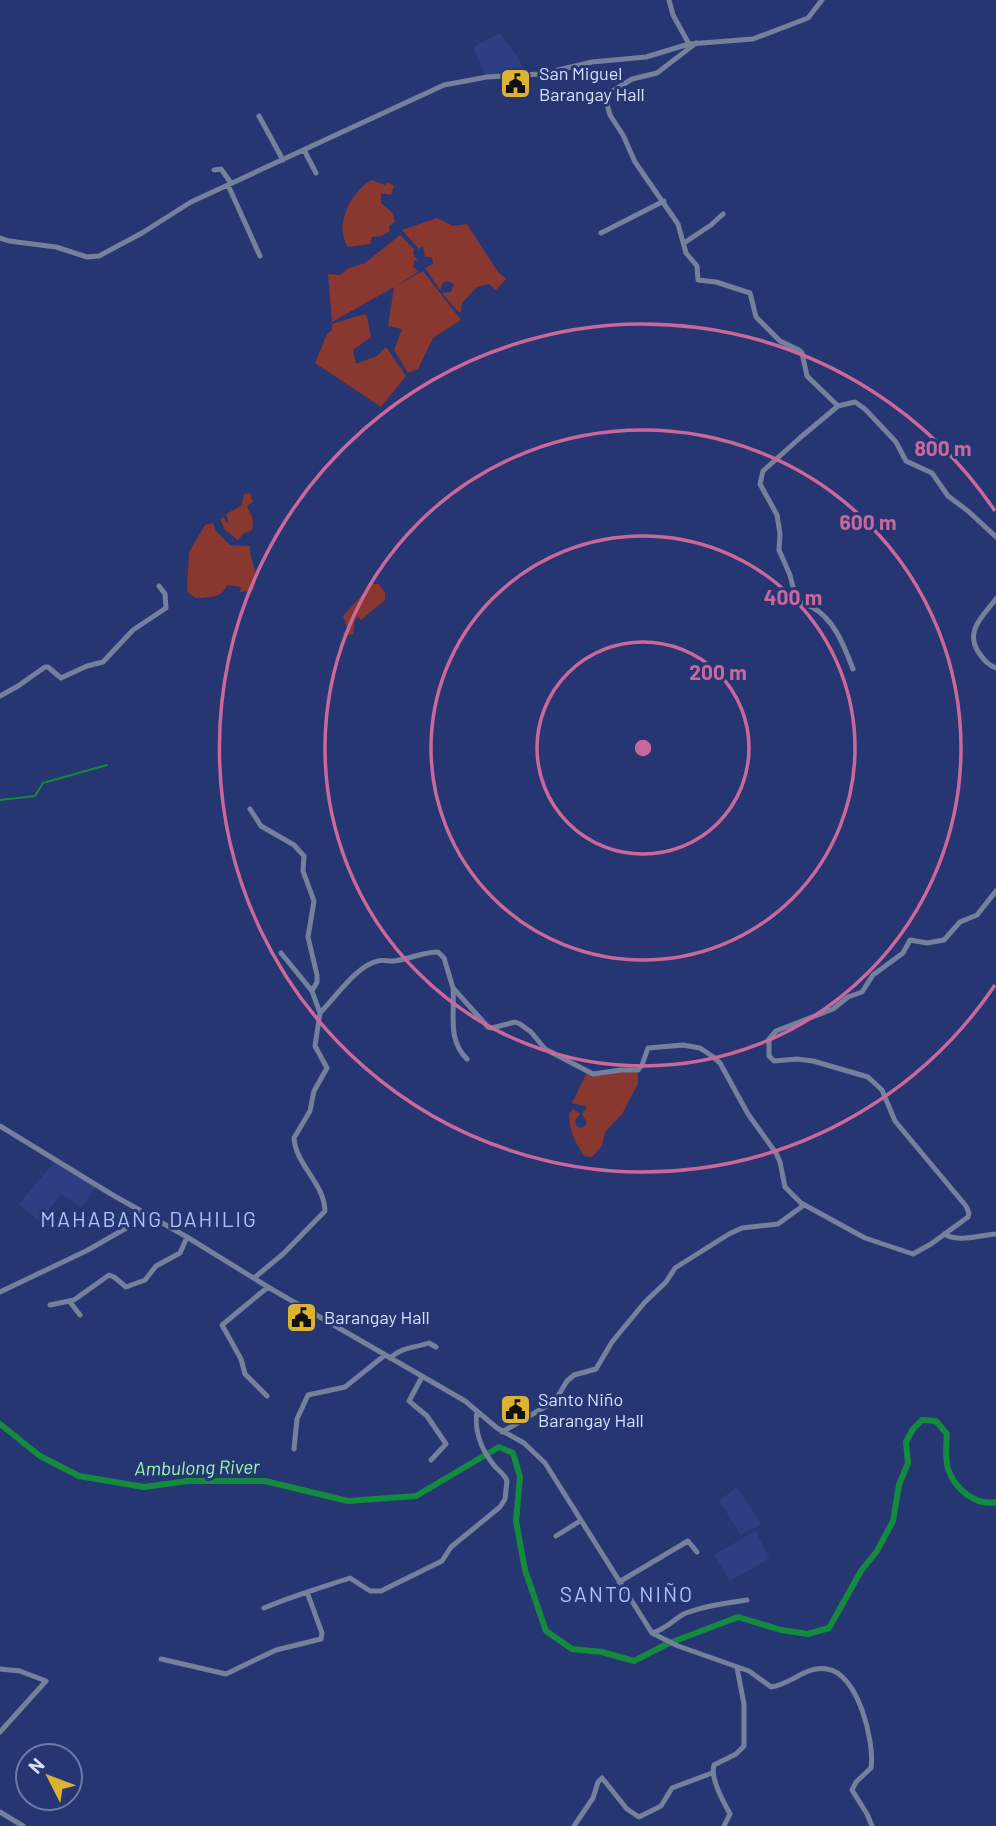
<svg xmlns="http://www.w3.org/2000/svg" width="996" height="1826" font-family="Barlow,sans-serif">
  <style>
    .built { fill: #2d3f82 }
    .green { fill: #88382e }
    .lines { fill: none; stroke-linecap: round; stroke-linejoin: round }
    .stream { stroke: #138a3d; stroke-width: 2 }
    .river { stroke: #138a3d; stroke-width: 6 }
    .minor { stroke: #75809d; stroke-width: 5 }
    .ring { fill: none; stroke: #ca689c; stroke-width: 3.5 }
    .labels { text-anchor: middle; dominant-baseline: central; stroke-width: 6; stroke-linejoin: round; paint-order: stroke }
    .poi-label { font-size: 18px; fill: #d5e1fe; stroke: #263672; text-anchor: start }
    .water-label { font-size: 19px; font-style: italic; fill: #97faaa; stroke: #263672 }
    .quarter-label { font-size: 21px; letter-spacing: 2px; fill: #aec3fc; stroke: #263672 }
    .centre { fill: #ca689c; stroke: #263672; stroke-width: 3.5 }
    .ring-label { font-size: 21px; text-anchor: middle; font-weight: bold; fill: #ca689c; stroke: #263672; stroke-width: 6; stroke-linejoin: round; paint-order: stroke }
  </style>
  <rect width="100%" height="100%" fill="#263672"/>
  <path class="built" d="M 500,33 L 519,59 L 525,74 L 486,77 L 473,47 Z
    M 55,1161 L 97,1186 L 81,1208 L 61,1194 L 40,1222 L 19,1204 Z
    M 737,1487 L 761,1524 L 741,1535 L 719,1501 Z
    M 755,1531 L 770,1558 L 730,1581 L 714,1555 Z"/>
  <path class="green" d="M 372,180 L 385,185 L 388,182 L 394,186 L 391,195 L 381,193 L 381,203 L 393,213 L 395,222 L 389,226 L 390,231 L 381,236 L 372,237 L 370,244 L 348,247 C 333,225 352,190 372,180 Z
    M 437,218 L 453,226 L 467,224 L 498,272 L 506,279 L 496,290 L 489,284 L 477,287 L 462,303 L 461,312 L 458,312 L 442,293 L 451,292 L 454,284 L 447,281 L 443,283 L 440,290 L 425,268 L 433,264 L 432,257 L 425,257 L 423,246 L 419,249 L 402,230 Z
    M 400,235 L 414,249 L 413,253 L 418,261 L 415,260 L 413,266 L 418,272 L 396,286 L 423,271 L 461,320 L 433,338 L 418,369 L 408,373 L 394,350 L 402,329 L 388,326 L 394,287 L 332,322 L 328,274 L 341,275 L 347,269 L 365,263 Z
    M 364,314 L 367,316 L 371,337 L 353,350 L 356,364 L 377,356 L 386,347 L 406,376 L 381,407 L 315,363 L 327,334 L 332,330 L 332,324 Z
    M 250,493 L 253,502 L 247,506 C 250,515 255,517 252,530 L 243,534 L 238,540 L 225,530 L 220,519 L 223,517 L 229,524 L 226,514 L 241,506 L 244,494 Z
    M 213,523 L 216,531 L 230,545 L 250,546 C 248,560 263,575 252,591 L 240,592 L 241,587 L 227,585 C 222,599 208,597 195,598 L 187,591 L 189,552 L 205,525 Z
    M 372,584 L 379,584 L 385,593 L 385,600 L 361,620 L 359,617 L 355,619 L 353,634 L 344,636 L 343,633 L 348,630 L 343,616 Z
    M 638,1071 L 638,1084 L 622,1114 L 605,1132 L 602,1146 L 592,1157 L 584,1156 C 575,1142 569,1130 569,1113 L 574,1109 L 580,1114 L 575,1120 L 576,1125 L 580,1128 L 585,1126 L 587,1123 L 582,1114 L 587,1107 L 572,1103 L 587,1072 Z"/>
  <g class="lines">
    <path class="stream" d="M 0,800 L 35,796 L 43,783 L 107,765"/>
    <path class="river" d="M 0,1424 L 40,1456 L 79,1476 L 144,1487 L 188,1481 L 265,1481 L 348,1501 L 416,1496 L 499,1447 L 513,1453 L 520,1477 L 516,1521 L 525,1570 L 546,1631 L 572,1649 L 602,1652 L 634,1661 L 667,1644 L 738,1617 L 781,1630 L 808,1634 L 829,1628 L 861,1571 L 877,1551 L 893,1521 L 899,1485 L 908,1463 L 906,1442 L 913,1429 L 922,1420 L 936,1421 L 947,1434 C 946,1445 945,1458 948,1469 C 955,1489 975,1506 996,1502"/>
    <path class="minor" d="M 669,0 L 673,15 L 689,44
      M 696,43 L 657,73 L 632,79 L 611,92 L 606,100 L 610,115 L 623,135 L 635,162 L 678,224 L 686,253 L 697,266 L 698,280 L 716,282 L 750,293 L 756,317 L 780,341 L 799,350 L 802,353 L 807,376 L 838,406
      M 259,116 L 283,160
      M 304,150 L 316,173
      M 214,170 L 221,169 L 231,183
      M 228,185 L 260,256
      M 601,233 L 664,201
      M 0,238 L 9,241 L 56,247 L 87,257 L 99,256 L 142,233 L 191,202 L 444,85 L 487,77 L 541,74 L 592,62 L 646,57 L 689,44 L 753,39 L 808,18 L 822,0
      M 684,243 L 711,225 L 723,214
      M 996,599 C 983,616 964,631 979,653 C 984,660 988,665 996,668
      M 853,669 C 844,646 835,620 812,607 C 806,604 801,603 796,599 L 790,575 L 779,550 L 780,534 L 777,515 L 760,484 L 763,471 L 801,437 L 838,406 L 855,402 L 865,409 L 896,442 L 906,461 L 932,473 L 948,496 L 968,511 L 996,537
      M 0,696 L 18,686 L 45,667 L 48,667 L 61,678 L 87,666 L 103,662 L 133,630 L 166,608 L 165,594 L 159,586
      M 250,809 L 261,826 L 294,845 L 304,856 L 303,871 L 314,901 L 308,937 L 317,975 L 317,982 L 312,991 L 320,1013 L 315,1046 L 327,1068 L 314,1091 L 310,1111 L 294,1138 C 296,1166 324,1182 325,1211 L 283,1254 L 254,1278
      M 281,953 L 312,991
      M 453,988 C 455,1014 447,1040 467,1059
      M 320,1013 C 335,998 357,965 378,961 C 383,959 389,962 394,961 C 410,959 423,952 438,952 L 444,958 L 453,988 L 488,1027 L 492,1028 L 515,1022 L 520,1024 L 531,1032 L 545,1049 L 593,1074 L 621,1070 L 638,1070 L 642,1065 L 648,1048 L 683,1045 L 700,1048 L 712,1056 L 720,1063 L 748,1114 L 776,1153 L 780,1162 L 785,1187 L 801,1203 L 865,1238 L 913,1254 L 931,1244 L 968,1217 L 969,1213 L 966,1206 L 895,1121 L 882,1090 L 868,1077 L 813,1061 L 797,1059 L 774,1061 L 769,1056 L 769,1039 L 776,1031 L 833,1009 L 848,997 L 862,992 L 873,975 L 903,953 L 910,940 L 927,943 L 944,940 L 960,922 L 977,915 L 996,891
      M 0,1126 L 111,1194 L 187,1237 L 268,1287 L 465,1401 L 497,1428 L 524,1443 L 545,1463 L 652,1633 L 678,1646 L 749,1671 L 771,1687 C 790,1685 807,1665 827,1669 C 858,1673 875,1742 871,1768 L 856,1782 L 852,1790 L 867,1814 L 872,1826
      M 944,1234 C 960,1243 979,1235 996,1234
      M 0,1292 L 88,1250 L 149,1215
      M 70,1302 L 80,1315
      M 50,1305 L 74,1300 L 109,1275 L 114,1277 L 126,1287 L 145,1280 L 156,1266 L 180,1253 L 187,1237
      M 390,1358 C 402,1347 414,1348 429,1343 L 436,1347
      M 422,1377 L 409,1401 L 427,1416 L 446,1444 L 431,1460
      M 267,1396 L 245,1374 L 241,1359 L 222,1325 L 268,1287
      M 502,1432 L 555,1401 L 567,1381 L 574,1375 L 596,1369 L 612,1342 L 645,1302 L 666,1282 L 675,1268 L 729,1234 L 742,1228 L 778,1224 L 804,1205
      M 294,1449 L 297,1419 L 308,1395 L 345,1387 L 385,1355
      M 556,1536 L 580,1521
      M 619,1582 L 688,1541 L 697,1552
      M 264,1608 C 292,1596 320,1588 350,1578 L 370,1591 L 381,1591 L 442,1561 L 451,1547 L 500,1507 L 505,1499 L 507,1481 C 504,1473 497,1470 493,1464 C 481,1449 474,1430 477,1411
      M 652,1633 C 669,1628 674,1618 686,1613 C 705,1606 726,1603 747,1600
      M 161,1659 L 226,1674 L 276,1650 L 321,1639 L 322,1633 L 307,1592
      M 0,1669 L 20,1671 L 46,1681 L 0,1732
      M 0,1812 L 23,1826
      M 574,1826 L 593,1798 L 598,1782 L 602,1778 L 627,1809 L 639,1817 L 661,1806 L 672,1788 L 712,1773
      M 724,1826 L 730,1814 C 723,1801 710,1778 714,1765 L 736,1754 L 744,1746 L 744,1704 L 737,1668"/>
  </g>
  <g class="ring">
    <circle cx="643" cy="748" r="106"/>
    <circle cx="643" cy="748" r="212"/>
    <circle cx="643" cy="748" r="318"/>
    <path d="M995 985A424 424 0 1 1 995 511"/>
  </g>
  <defs>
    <symbol id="civic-square" viewBox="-11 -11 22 22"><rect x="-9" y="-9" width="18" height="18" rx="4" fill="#dcb233" stroke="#263672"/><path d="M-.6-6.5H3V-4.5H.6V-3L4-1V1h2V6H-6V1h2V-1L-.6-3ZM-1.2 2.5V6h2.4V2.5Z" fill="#111"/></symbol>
  </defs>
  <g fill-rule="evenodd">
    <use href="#civic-square" x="498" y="66" width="35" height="35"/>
    <use href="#civic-square" x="284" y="1300" width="35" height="35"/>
    <use href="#civic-square" x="498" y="1392" width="35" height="35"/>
  </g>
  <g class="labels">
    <g class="poi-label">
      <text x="539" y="73">San Miguel<tspan x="539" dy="21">Barangay Hall</tspan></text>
      <text x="324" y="1317">Barangay Hall</text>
      <text x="538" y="1399">Santo Niño<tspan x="538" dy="21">Barangay Hall</tspan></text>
    </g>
    <g class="water-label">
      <text transform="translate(197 1467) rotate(-1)">Ambulong River</text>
    </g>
    <g class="quarter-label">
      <text x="149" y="1218">MAHABANG DAHILIG</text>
      <text x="627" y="1593">SANTO NIÑO</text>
    </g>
  </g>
  <circle cx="643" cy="748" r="10" class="centre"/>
  <g class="ring-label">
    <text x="943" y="456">800 m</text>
    <text x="868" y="530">600 m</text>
    <text x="793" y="605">400 m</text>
    <text x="718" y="680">200 m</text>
  </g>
  <g transform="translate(49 1777) rotate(312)"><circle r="33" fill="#263672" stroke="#6c7aaa" stroke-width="2"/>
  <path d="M0-5L12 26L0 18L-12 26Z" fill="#dcb233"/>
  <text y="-10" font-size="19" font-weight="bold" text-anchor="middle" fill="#d5e1fe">N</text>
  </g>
</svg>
